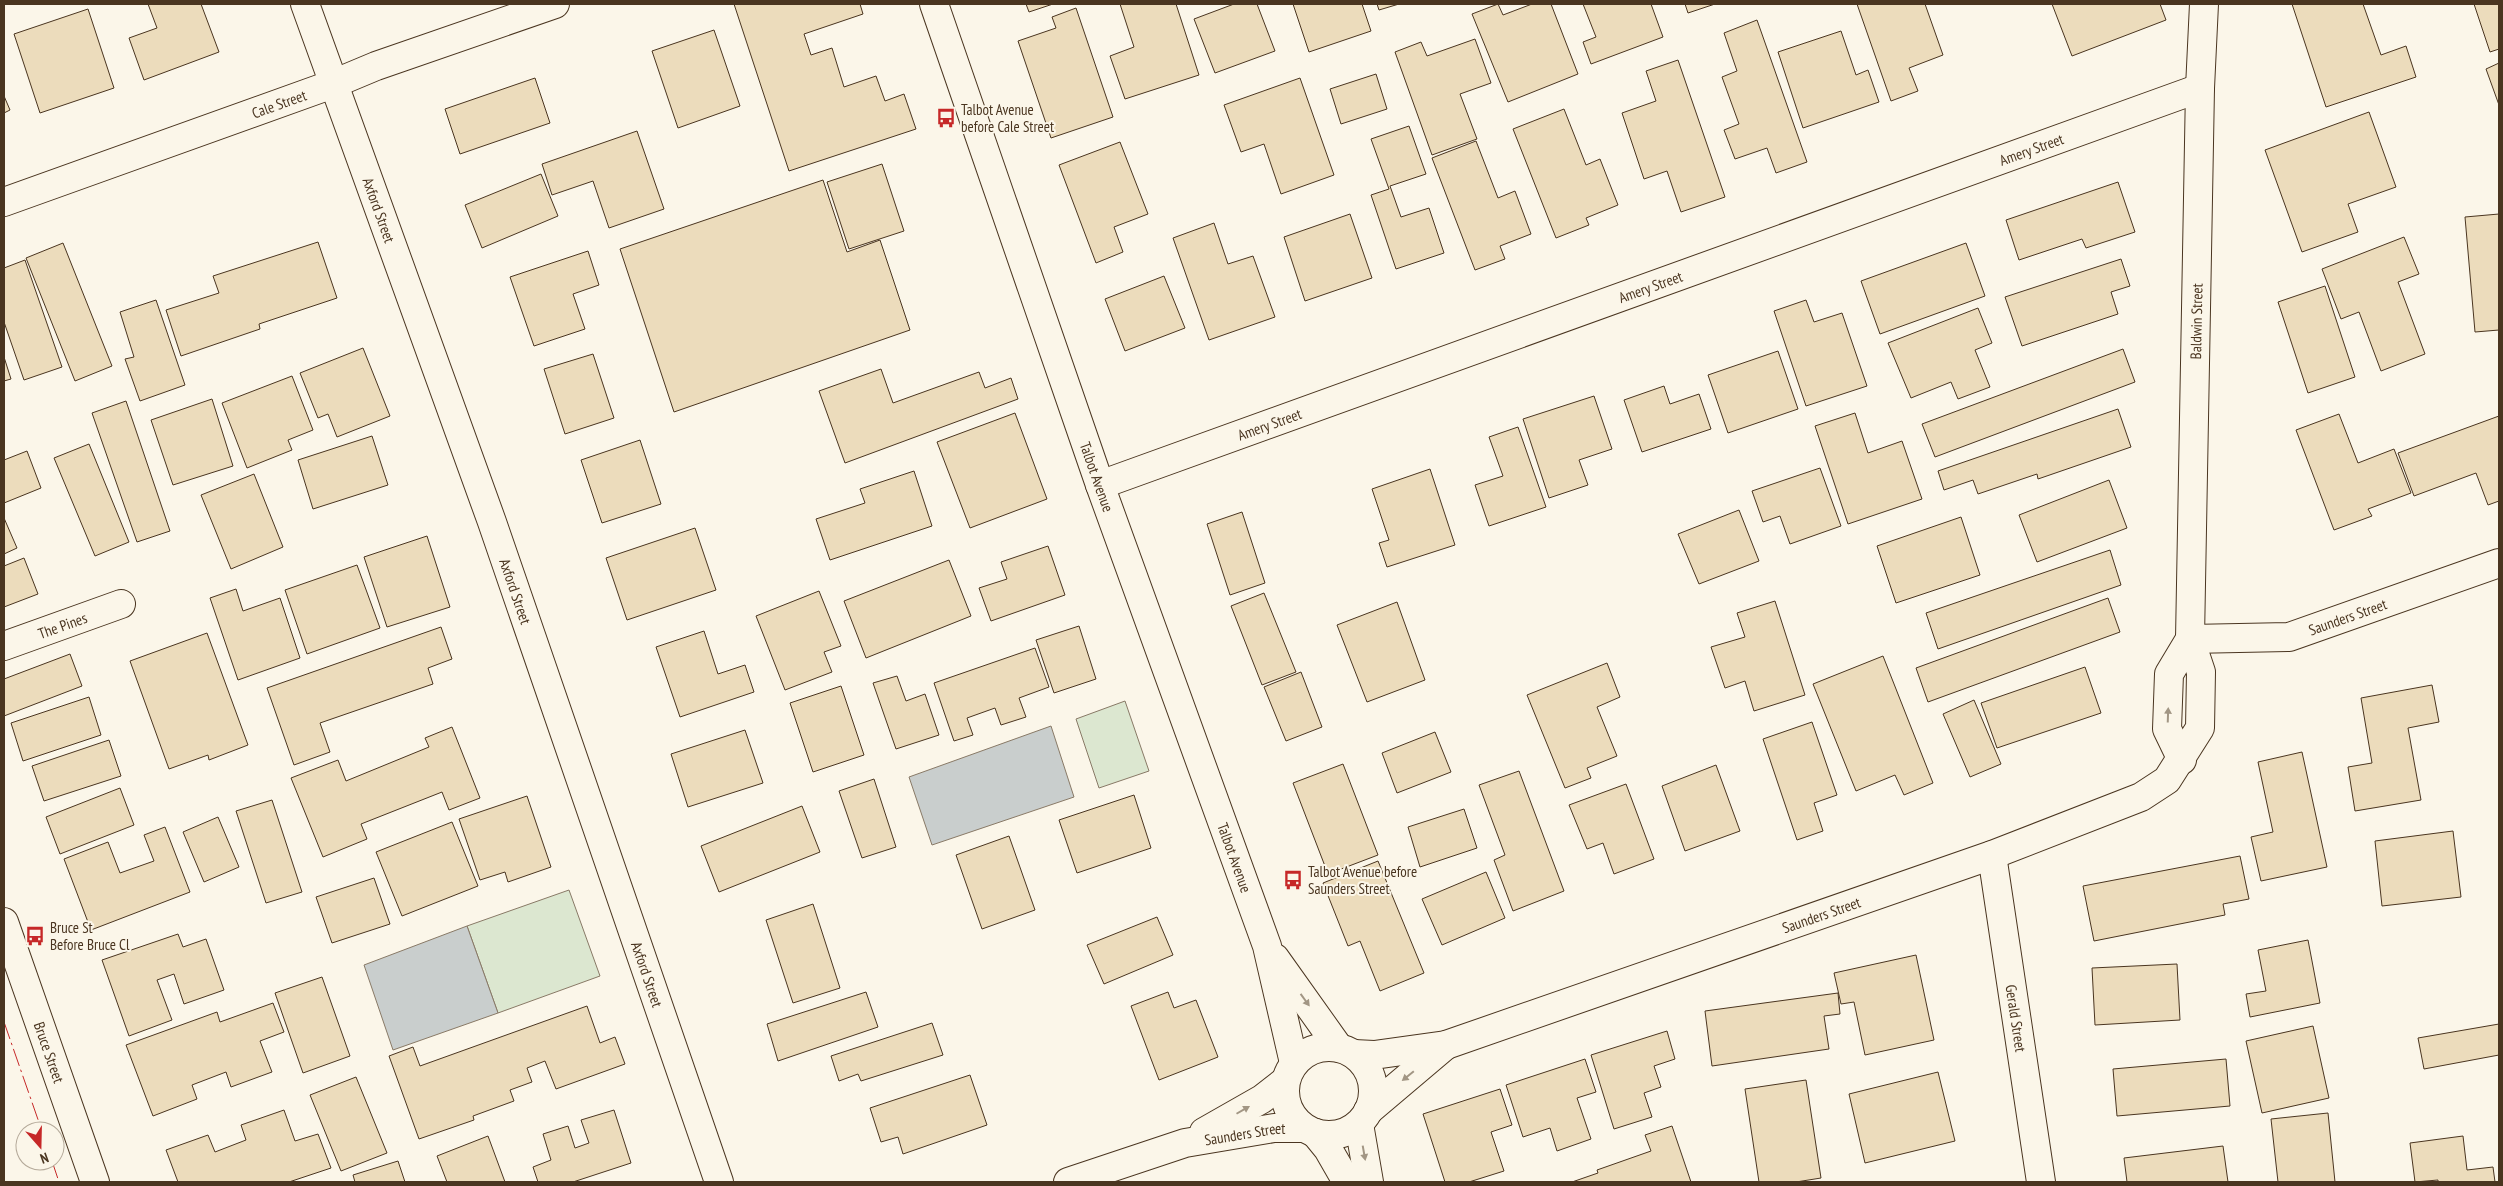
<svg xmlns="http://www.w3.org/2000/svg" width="2503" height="1186" font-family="'PT Sans Narrow',sans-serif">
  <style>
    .green { fill: #dce7d0; stroke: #887966 }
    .water { fill: #c9cecd; stroke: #887966 }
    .building { fill: #ecdcbc; stroke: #4a3520 }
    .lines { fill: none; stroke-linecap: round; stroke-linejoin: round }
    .minor-casing { stroke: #4a3520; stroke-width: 30 }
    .tertiary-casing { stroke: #4a3520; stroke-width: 30 }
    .minor { stroke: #fbf6e9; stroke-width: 28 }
    .tertiary { stroke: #fbf6e9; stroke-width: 28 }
    .power { stroke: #c62828; stroke-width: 1; stroke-dasharray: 18 4 2.5 4; stroke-linecap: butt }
    .oneway { fill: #a29684 }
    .labels { text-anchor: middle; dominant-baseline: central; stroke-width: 4; stroke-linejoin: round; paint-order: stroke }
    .street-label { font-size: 15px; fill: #4a3520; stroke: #fbf6e9 }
    .poi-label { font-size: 15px; fill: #4a3520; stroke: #fbf6e9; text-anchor: start }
  </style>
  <rect width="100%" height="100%" fill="#fbf6e9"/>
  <path class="green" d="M 1125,701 L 1149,771 L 1099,788 L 1076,719 Z
    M 569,890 L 600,976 L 498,1013 L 467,926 Z"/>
  <path class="water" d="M 1051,726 L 1074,797 L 932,845 L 909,777 Z
    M 467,926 L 498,1013 L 393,1050 L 364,965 Z"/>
  <path class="building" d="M 148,4 L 201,4 L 219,52 L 144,80 L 129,38 L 157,28 Z
    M 734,4 L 860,4 L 863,14 L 804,34 L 811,55 L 832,48 L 844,87 L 876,76 L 885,101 L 904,94 L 916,129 L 789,171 Z
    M 1026,4 L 1053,4 L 1029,12 Z
    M 1120,4 L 1176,4 L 1199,75 L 1125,99 L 1110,56 L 1134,47 Z
    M 1234,4 L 1257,4 L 1275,51 L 1215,73 L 1194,19 Z
    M 1293,4 L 1362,4 L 1371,31 L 1309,52 Z
    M 1377,4 L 1399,4 L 1379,10 Z
    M 1498,4 L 1503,15 L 1532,4 L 1551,4 L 1578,74 L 1508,102 L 1472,14 Z
    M 1583,4 L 1651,4 L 1663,37 L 1591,64 L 1583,42 L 1596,37 Z
    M 1685,4 L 1715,4 L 1688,13 Z
    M 1857,4 L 1925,4 L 1943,55 L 1909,68 L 1918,91 L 1891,101 Z
    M 2052,4 L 2160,4 L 2166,20 L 2072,56 Z
    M 2292,4 L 2363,4 L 2381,55 L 2406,46 L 2416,77 L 2326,107 Z
    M 2474,4 L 2499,4 L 2499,49 L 2490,52 Z
    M 1076,8 L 1113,117 L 1051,138 L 1018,41 L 1056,28 L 1052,17 Z
    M 88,9 L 114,88 L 40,113 L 14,34 Z
    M 1757,20 L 1807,162 L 1776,173 L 1767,148 L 1735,159 L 1724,130 L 1739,124 L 1722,77 L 1737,71 L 1724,33 Z
    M 714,30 L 740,106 L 678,128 L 652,51 Z
    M 1841,31 L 1856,75 L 1868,70 L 1879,102 L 1803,128 L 1778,52 Z
    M 1475,39 L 1491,83 L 1460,94 L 1477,139 L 1432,155 L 1395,52 L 1421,42 L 1427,56 Z
    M 1678,60 L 1725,197 L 1681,212 L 1667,171 L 1644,179 L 1622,113 L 1656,101 L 1646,71 Z
    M 2499,63 L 2499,105 L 2486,69 Z
    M 1376,74 L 1387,109 L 1341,124 L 1330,89 Z
    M 535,78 L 550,123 L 460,154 L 445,109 Z
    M 1300,78 L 1334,175 L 1281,194 L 1264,144 L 1241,152 L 1224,105 Z
    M 4,96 L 10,110 L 4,113 Z
    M 1564,109 L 1586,165 L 1600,159 L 1618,205 L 1586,218 L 1589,225 L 1556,238 L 1513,129 Z
    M 2369,112 L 2396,187 L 2348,204 L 2358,232 L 2302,252 L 2265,150 Z
    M 1409,126 L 1426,174 L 1390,186 L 1401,217 L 1429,208 L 1444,253 L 1396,269 L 1371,195 L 1389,189 L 1371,139 Z
    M 637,131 L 664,209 L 609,228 L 593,181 L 552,195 L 542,164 Z
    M 1476,141 L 1498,198 L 1515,191 L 1531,234 L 1500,246 L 1505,259 L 1475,270 L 1432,158 Z
    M 1120,142 L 1148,214 L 1114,227 L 1123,252 L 1096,263 L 1059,165 Z
    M 882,164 L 904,231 L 849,249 L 827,182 Z
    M 541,174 L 558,216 L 482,248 L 465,205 Z
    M 823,180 L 847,252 L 880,240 L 910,330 L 674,412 L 620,249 Z
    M 2118,182 L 2135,232 L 2086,248 L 2082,239 L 2019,260 L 2006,220 Z
    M 1350,214 L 1372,278 L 1305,301 L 1284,237 Z
    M 2499,214 L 2499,330 L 2475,332 L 2465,217 Z
    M 1214,223 L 1228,264 L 1253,256 L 1275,317 L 1209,340 L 1173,238 Z
    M 2404,237 L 2419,274 L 2398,282 L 2425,354 L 2381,371 L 2359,312 L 2341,319 L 2322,269 Z
    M 318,242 L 337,298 L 259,324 L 260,329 L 181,356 L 166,310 L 219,293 L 213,276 Z
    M 63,243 L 112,366 L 75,381 L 26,258 Z
    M 1966,243 L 1985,296 L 1880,334 L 1861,281 Z
    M 588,251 L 599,285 L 573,294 L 585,329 L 534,346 L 510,277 Z
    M 2121,259 L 2130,286 L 2111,292 L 2118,314 L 2022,346 L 2005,297 Z
    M 25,260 L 62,367 L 24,380 L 4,322 L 4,268 Z
    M 1164,276 L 1185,328 L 1125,351 L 1105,299 Z
    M 2325,286 L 2355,377 L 2308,393 L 2278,302 Z
    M 156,300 L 185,385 L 140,401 L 125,359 L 134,357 L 120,312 Z
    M 1806,300 L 1814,322 L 1842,313 L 1867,386 L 1806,406 L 1774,311 Z
    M 1978,308 L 1992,343 L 1975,350 L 1990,387 L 1958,399 L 1951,382 L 1911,398 L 1888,343 Z
    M 363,348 L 390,416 L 337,437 L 328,414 L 318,418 L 300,373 Z
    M 2123,349 L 2135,382 L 1935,457 L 1922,424 Z
    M 1778,351 L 1798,409 L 1728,433 L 1708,375 Z
    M 593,354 L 614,418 L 565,434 L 544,369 Z
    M 4,357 L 11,379 L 4,381 Z
    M 881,369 L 893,403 L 979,372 L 985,388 L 1011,378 L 1018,399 L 845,463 L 819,391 Z
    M 292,376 L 313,430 L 288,440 L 292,450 L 247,468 L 222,403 Z
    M 1664,386 L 1670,404 L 1699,394 L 1711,429 L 1642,452 L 1624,400 Z
    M 1594,396 L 1612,449 L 1579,460 L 1588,485 L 1549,498 L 1523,419 Z
    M 212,399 L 233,466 L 173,485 L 151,420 Z
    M 126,401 L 170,531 L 137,542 L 92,413 Z
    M 2118,409 L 2131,447 L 2038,479 L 2037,474 L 1978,494 L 1973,480 L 1944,490 L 1938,471 Z
    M 1015,413 L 1047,499 L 970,528 L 937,442 Z
    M 1855,413 L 1868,453 L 1902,441 L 1922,499 L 1848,524 L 1815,426 Z
    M 2339,414 L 2358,463 L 2394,449 L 2411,493 L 2368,509 L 2372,516 L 2334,530 L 2296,430 Z
    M 2499,416 L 2499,501 L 2488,505 L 2476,473 L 2414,496 L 2398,453 Z
    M 1518,427 L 1546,507 L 1489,526 L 1475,485 L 1503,476 L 1489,437 Z
    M 372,436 L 388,485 L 313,509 L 298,460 Z
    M 640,440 L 661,504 L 602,523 L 581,460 Z
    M 89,444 L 129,542 L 95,556 L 54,458 Z
    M 27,451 L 41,488 L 4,503 L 4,460 Z
    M 1820,468 L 1841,526 L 1790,544 L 1780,516 L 1763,522 L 1752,491 Z
    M 1430,469 L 1455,545 L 1387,567 L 1379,543 L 1389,540 L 1372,489 Z
    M 914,471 L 932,526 L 830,560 L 816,519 L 865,503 L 860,489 Z
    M 254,474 L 283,547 L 231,569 L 201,495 Z
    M 2109,480 L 2127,528 L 2037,562 L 2019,515 Z
    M 1739,510 L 1759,561 L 1699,584 L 1678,534 Z
    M 1242,512 L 1265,583 L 1230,595 L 1207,524 Z
    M 1961,517 L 1980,575 L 1896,603 L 1877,546 Z
    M 4,518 L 17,548 L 4,554 Z
    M 695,528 L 716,590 L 627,620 L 606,558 Z
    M 427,536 L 450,607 L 387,627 L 364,557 Z
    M 1048,546 L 1065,595 L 991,621 L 979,588 L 1007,579 L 1001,562 Z
    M 2110,550 L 2121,585 L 1938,649 L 1926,613 Z
    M 24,558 L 38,594 L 4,607 L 4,566 Z
    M 949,560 L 971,616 L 866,658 L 844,601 Z
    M 357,565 L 380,628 L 307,654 L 285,590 Z
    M 236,589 L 243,611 L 280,598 L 300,658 L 238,680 L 210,598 Z
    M 819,591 L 841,646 L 824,652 L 832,672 L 785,690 L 756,616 Z
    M 1264,593 L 1296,672 L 1262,685 L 1231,606 Z
    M 2108,598 L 2120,632 L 1928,702 L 1916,668 Z
    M 1775,601 L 1805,695 L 1754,711 L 1745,681 L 1725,688 L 1711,647 L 1745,637 L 1737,613 Z
    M 1397,602 L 1425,680 L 1367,702 L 1337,625 Z
    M 1079,626 L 1096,679 L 1054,693 L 1036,640 Z
    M 441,627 L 452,659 L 428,668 L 433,684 L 320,723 L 330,752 L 294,765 L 267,688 Z
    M 704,631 L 718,674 L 745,665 L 754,692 L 680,717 L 656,647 Z
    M 207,633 L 248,745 L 209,760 L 208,755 L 169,769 L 130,661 Z
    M 1035,648 L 1049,687 L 1019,698 L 1026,717 L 1001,725 L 995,708 L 967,718 L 973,735 L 954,741 L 934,683 Z
    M 70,654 L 82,686 L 4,716 L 4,679 Z
    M 1883,656 L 1933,783 L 1904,795 L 1895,775 L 1856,791 L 1813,684 Z
    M 1607,663 L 1620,697 L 1597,707 L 1617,756 L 1587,768 L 1591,778 L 1565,788 L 1527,695 Z
    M 2085,667 L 2101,713 L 1997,748 L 1981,703 Z
    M 1301,672 L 1322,727 L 1286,741 L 1264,687 Z
    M 897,676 L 906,701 L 925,694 L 939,735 L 896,749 L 873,683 Z
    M 2432,685 L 2439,722 L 2408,728 L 2421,800 L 2355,811 L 2348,767 L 2372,763 L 2361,698 Z
    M 841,686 L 864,755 L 813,772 L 790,703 Z
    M 89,697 L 101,735 L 23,761 L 11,723 Z
    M 1974,700 L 2001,764 L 1970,777 L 1943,714 Z
    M 1812,722 L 1837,795 L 1814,803 L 1823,831 L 1797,840 L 1763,739 Z
    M 452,727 L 480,798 L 449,810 L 442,792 L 361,824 L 367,839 L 323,857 L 291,778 L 338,760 L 346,781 L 429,747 L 425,738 Z
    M 745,730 L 763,783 L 688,807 L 671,754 Z
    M 1435,732 L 1451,772 L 1397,793 L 1382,753 Z
    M 109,740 L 121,776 L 44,801 L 32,766 Z
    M 2302,752 L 2327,867 L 2261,881 L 2251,837 L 2273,832 L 2258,762 Z
    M 1343,764 L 1378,855 L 1328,874 L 1293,783 Z
    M 1716,765 L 1740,831 L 1685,851 L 1662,786 Z
    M 1519,771 L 1564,891 L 1513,911 L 1494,860 L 1505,855 L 1479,785 Z
    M 874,779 L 896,847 L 862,858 L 839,791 Z
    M 1626,784 L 1654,859 L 1614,874 L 1603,843 L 1587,849 L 1569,805 Z
    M 120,788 L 134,825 L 60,854 L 46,817 Z
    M 1134,795 L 1151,848 L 1077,873 L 1059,820 Z
    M 527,796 L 551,867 L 508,882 L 505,872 L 480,880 L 459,819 Z
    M 272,800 L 302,892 L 266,903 L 236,811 Z
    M 802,806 L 820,852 L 719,892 L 701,846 Z
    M 1464,809 L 1477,848 L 1420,867 L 1408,827 Z
    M 218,817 L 239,867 L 204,882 L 183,832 Z
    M 452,822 L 478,886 L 402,916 L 376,852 Z
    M 165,827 L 190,892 L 91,930 L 64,859 L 108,842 L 120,873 L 154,861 L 144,835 Z
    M 2453,831 L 2461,897 L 2382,906 L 2375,841 Z
    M 1009,836 L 1035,910 L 982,929 L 956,855 Z
    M 2240,856 L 2249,899 L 2223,904 L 2225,915 L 2094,941 L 2083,886 Z
    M 1378,861 L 1424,973 L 1380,991 L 1360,941 L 1348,946 L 1323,883 Z
    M 1486,872 L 1505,918 L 1442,945 L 1422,899 Z
    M 374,878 L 390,924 L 332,943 L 316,897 Z
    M 813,904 L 840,988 L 793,1003 L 766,920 Z
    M 1157,917 L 1173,955 L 1104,984 L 1087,945 Z
    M 178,934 L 183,947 L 206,939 L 224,990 L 184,1004 L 174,974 L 157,980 L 172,1020 L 129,1036 L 102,960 Z
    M 2308,940 L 2320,1003 L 2250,1017 L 2246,994 L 2266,991 L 2258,950 Z
    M 1916,955 L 1934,1040 L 1865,1055 L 1854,1002 L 1841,1004 L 1834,973 Z
    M 2177,964 L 2180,1020 L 2095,1025 L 2092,968 Z
    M 322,977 L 350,1056 L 303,1073 L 275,993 Z
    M 866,992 L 878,1027 L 778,1061 L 767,1024 Z
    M 1168,992 L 1174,1008 L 1196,1000 L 1218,1057 L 1159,1080 L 1131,1006 Z
    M 1838,993 L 1840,1014 L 1824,1016 L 1829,1049 L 1712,1066 L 1705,1011 Z
    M 273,1003 L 284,1032 L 260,1041 L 272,1072 L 231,1087 L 226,1072 L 192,1085 L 197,1099 L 153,1116 L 126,1045 L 217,1012 L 220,1022 Z
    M 587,1006 L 600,1043 L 615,1037 L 625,1064 L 556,1089 L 545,1061 L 527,1068 L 532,1082 L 510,1090 L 514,1101 L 473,1116 L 474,1120 L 419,1139 L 389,1056 L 413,1047 L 420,1066 Z
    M 932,1023 L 943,1055 L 861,1081 L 858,1074 L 839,1081 L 831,1056 Z
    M 2499,1024 L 2499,1055 L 2424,1069 L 2418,1038 Z
    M 2313,1026 L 2329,1098 L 2262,1113 L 2246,1041 Z
    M 1667,1031 L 1675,1059 L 1654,1066 L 1661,1087 L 1644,1093 L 1652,1117 L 1614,1129 L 1591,1055 Z
    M 1585,1059 L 1596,1092 L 1577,1098 L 1591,1139 L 1557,1151 L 1550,1128 L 1523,1137 L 1506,1085 Z
    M 2226,1059 L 2230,1106 L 2117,1116 L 2113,1069 Z
    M 1938,1072 L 1955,1141 L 1865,1163 L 1849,1094 Z
    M 970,1075 L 987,1125 L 903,1154 L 898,1137 L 881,1142 L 870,1108 Z
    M 356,1077 L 387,1153 L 341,1171 L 310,1095 Z
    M 1806,1080 L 1821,1178 L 1796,1182 L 1759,1182 L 1745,1089 Z
    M 1500,1089 L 1512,1125 L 1491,1132 L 1504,1171 L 1469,1182 L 1445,1182 L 1423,1114 Z
    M 284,1110 L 295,1141 L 318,1134 L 331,1168 L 289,1182 L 178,1182 L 166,1150 L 208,1135 L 215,1152 L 246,1140 L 241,1125 Z
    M 614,1110 L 631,1163 L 573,1182 L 538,1182 L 533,1167 L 551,1160 L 543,1134 L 568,1126 L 575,1148 L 589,1143 L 581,1120 Z
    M 2328,1113 L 2335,1182 L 2278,1182 L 2271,1119 Z
    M 1672,1126 L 1691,1182 L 1572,1182 L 1598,1173 L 1597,1170 L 1651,1151 L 1645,1135 Z
    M 488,1136 L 505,1182 L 447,1182 L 437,1156 Z
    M 2463,1136 L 2467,1170 L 2493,1167 L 2495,1182 L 2438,1182 L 2438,1180 L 2415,1182 L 2410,1143 Z
    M 2223,1146 L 2228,1182 L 2127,1182 L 2124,1158 Z
    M 398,1161 L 405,1182 L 355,1182 L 353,1175 Z"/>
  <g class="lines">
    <defs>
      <g id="minor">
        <path id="s1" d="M 305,4 L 492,522 L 719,1182"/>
        <path id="s2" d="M 4,202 L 333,84 L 376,66 L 555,4"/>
        <path id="s3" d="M 1100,485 L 2200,88"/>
        <path id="s4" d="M 2190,639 L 2289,637 L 2499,563"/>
        <path id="s5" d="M 4,646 L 121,604"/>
        <path d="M 2182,760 L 2167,729 L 2169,674 L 2190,639"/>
        <path id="s6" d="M 1992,855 L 2041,1182"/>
        <path id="s7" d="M 4,922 L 95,1182"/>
        <path id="s8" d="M 1354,1054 L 1374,1055 L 1446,1045 L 1992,855 L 2141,797 L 2167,780 L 2200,728 L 2201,672 L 2190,639 L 2200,88 L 2204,4"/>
        <path d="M 1368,1111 L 1446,1045"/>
        <path d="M 1204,1132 L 1262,1099 L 1285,1081"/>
        <path id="s9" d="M 1068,1182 L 1185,1143 L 1274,1128 L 1304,1128"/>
      </g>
      <g id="tertiary">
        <path id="s10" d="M 934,4 L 1100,485 L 1267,946 L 1294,1063"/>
        <path d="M 1275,958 L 1339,1048"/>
        <circle cx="1329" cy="1091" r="44"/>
        <path d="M 1359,1124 L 1369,1182"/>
        <path d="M 1315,1133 L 1328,1149 L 1347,1182"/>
      </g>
    </defs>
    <use href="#minor" class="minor-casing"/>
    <use href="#tertiary" class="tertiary-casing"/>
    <use href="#minor" class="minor"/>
    <use href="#tertiary" class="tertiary"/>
    <path class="power" d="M 4,1022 L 42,1131
      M 52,1161 L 59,1182"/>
  </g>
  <defs><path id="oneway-solid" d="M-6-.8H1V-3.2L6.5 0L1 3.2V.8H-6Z" transform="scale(1.25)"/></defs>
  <g class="oneway">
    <use href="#oneway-solid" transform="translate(2168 715) rotate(-88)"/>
    <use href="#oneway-solid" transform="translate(1305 1000) rotate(54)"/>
    <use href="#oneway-solid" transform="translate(1408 1076) rotate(141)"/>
    <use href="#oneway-solid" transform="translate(1243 1110) rotate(-30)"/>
    <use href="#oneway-solid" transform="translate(1364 1153) rotate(80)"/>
  </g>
  <defs>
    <symbol id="bus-bare" viewBox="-9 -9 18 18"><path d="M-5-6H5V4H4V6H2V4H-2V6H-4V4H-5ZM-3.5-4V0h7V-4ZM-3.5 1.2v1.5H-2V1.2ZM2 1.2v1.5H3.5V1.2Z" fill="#c62828" stroke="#fbf6e9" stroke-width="2.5" paint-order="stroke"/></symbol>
  </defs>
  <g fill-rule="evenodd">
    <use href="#bus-bare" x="932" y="104" width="28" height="28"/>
    <use href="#bus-bare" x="1279" y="866" width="28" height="28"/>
    <use href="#bus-bare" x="21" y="922" width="28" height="28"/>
  </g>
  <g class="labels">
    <g class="street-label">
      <text stroke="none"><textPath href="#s2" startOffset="292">Cale Street</textPath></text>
      <text stroke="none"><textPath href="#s3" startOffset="990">Amery Street</textPath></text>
      <text stroke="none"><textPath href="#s1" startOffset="219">Axford Street</textPath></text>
      <text stroke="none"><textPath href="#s3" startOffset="585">Amery Street</textPath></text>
      <text stroke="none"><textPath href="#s8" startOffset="1332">Baldwin Street</textPath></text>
      <text stroke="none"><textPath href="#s3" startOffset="180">Amery Street</textPath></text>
      <text stroke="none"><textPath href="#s10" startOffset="500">Talbot Avenue</textPath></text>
      <text stroke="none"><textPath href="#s1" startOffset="624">Axford Street</textPath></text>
      <text stroke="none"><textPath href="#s4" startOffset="161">Saunders Street</textPath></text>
      <text stroke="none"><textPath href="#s5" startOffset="62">The Pines</textPath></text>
      <text stroke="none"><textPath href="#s10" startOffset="905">Talbot Avenue</textPath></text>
      <text stroke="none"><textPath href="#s8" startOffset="490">Saunders Street</textPath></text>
      <text stroke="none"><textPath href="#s1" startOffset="1029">Axford Street</textPath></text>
      <text stroke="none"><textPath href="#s6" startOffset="165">Gerald Street</textPath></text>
      <text stroke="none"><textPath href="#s7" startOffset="138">Bruce Street</textPath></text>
      <text stroke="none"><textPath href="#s9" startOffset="184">Saunders Street</textPath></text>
    </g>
    <g class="poi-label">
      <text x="961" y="109">Talbot Avenue<tspan x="961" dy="17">before Cale Street</tspan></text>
      <text x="1308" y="871">Talbot Avenue before<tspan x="1308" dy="17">Saunders Street</tspan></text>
      <text x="50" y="927">Bruce St<tspan x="50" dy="17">Before Bruce Cl</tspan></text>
    </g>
  </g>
  <rect width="2503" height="1186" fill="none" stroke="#4a3520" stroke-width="10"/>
  <g transform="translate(40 1146) rotate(160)"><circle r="24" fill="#fbf6e9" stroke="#b4a999"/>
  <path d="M0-4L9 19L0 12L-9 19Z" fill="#c62828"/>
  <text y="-8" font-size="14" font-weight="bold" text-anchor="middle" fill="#4a3520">N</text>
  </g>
</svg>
